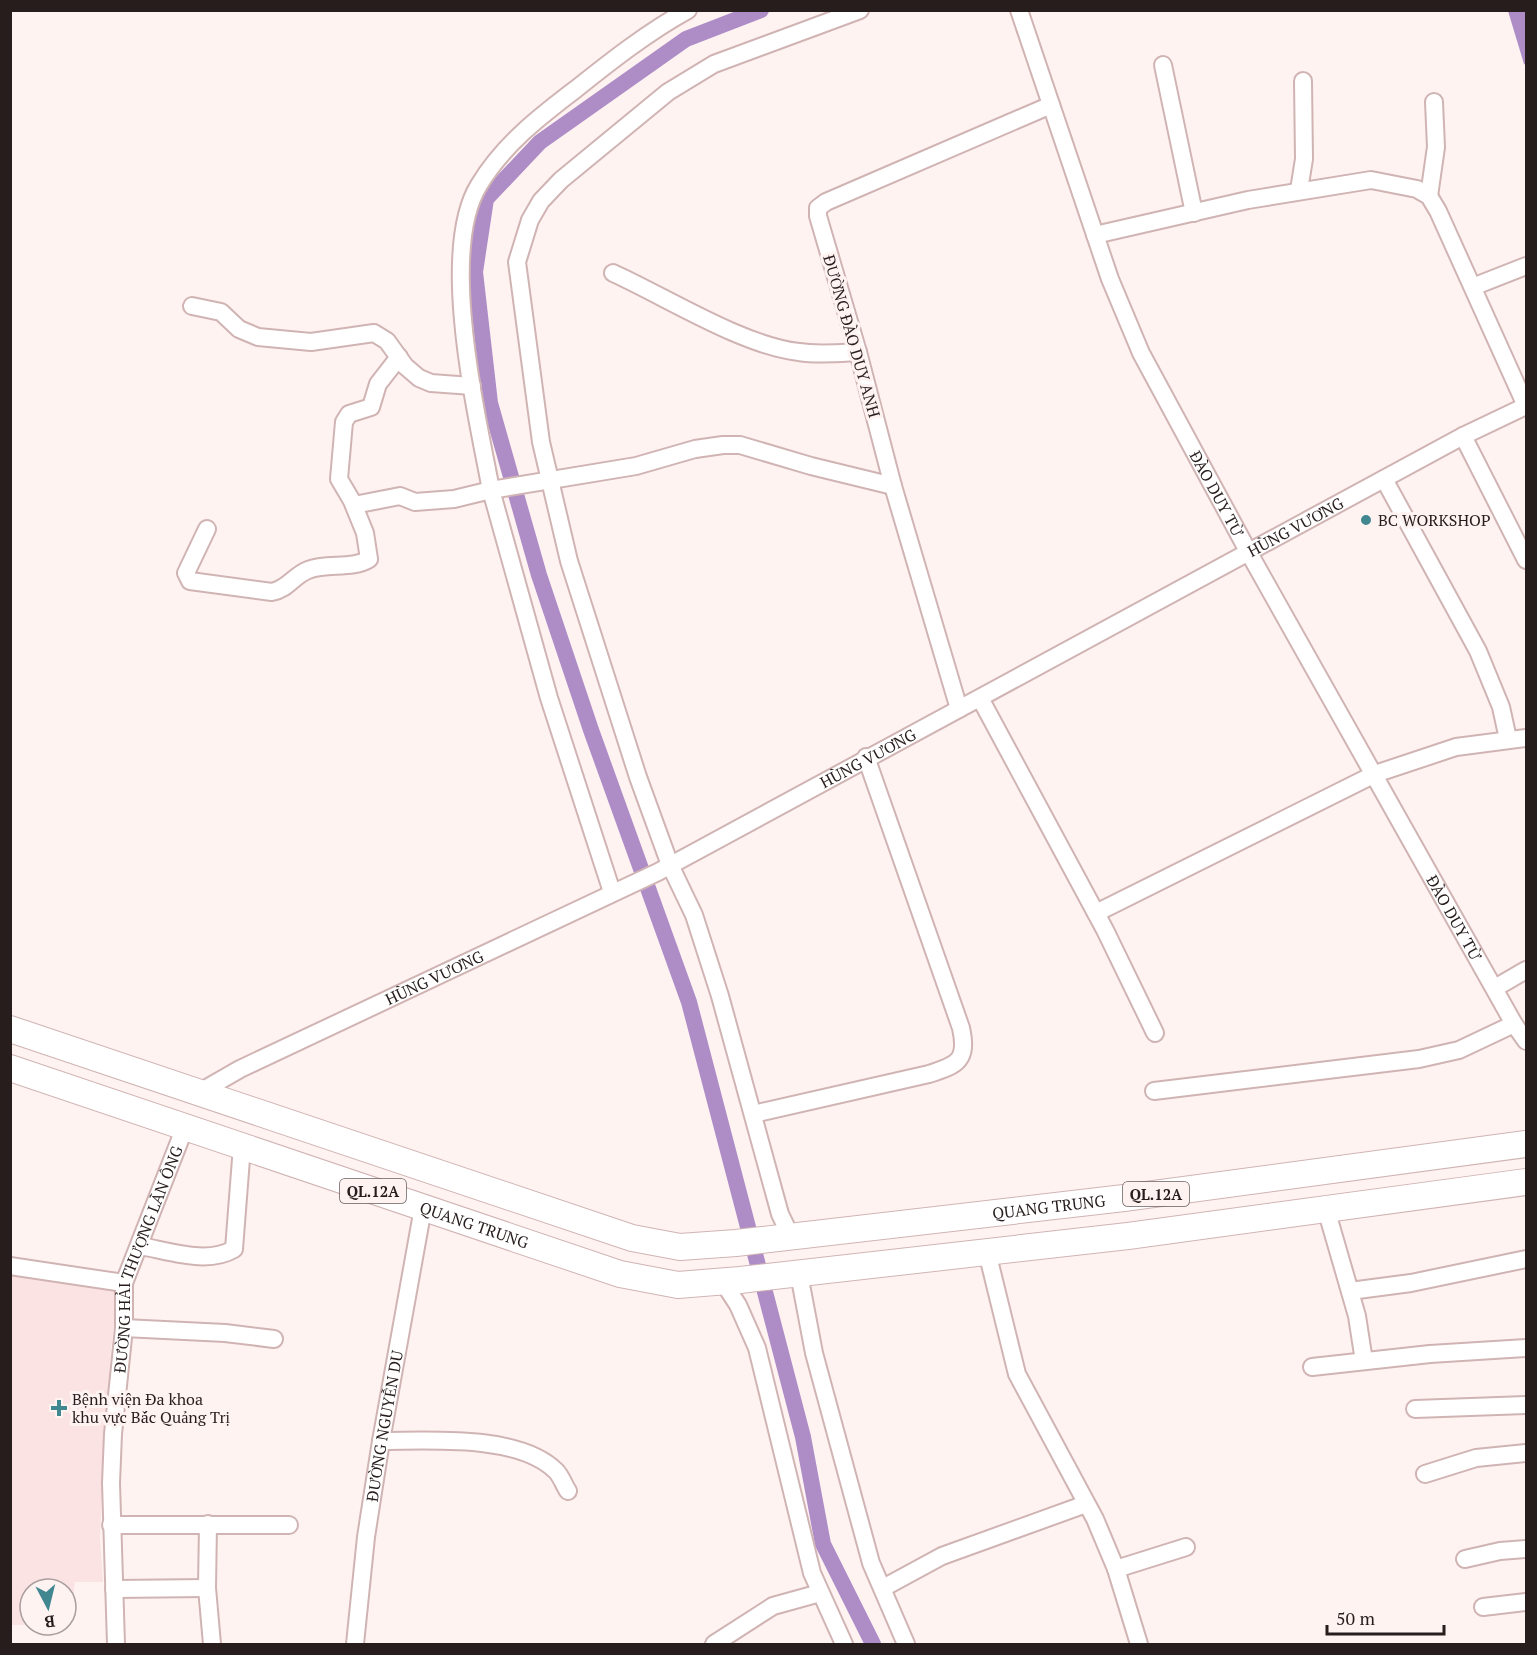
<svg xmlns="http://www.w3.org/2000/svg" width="1537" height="1655" font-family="'PT Serif',serif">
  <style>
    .built { fill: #fbe3e3 }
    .water { fill: #ae8dc7 }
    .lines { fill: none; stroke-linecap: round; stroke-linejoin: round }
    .canal { stroke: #ae8dc7; stroke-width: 16 }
    .minor-casing { stroke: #d0b4b3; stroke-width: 20 }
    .highway-casing { stroke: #d0b4b3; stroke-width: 28 }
    .minor { stroke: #fff; stroke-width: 16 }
    .highway { stroke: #fff; stroke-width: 26 }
    .poi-dot { fill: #408790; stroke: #fff3f2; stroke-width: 2 }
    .labels { text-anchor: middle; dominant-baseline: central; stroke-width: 6; stroke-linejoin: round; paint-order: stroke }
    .shield { fill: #fff3f2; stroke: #685d5d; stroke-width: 1.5 }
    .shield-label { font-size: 15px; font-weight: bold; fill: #271d1d }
    .street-label { font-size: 16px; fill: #271d1d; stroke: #fff3f2 }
    .poi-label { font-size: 16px; fill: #271d1d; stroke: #fff3f2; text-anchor: start }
  </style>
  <rect width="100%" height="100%" fill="#fff3f2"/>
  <path class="built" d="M 11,1272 L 119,1286 L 111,1349 L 103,1468 L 100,1538 L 103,1582 L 75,1582 L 71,1616 L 66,1617 L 66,1589 L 30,1589 L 30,1624 L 24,1625 L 11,1625 Z"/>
  <path class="water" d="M 1508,11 L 1526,11 L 1526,65 L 1524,64 Z"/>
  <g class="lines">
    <path class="canal" d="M 761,10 L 686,39 L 540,142 L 486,199 L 475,272 L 490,403 L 539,575 L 591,730 L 689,1002 L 803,1437 L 823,1544 L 873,1644"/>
    <defs>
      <g id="minor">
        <path d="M 688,10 C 648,32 611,61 576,89 C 539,117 503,145 479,185 C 438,251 477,415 491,490 L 636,466 L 695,449 L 723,445 L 740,445 L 811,466 L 893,486"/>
        <path id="s1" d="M 1019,10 L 1110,279 L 1141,353 L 1249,553 L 1514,1024 L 1526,1041"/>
        <path d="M 1163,65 L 1194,213"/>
        <path d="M 1299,190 L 1304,159 L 1303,81"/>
        <path d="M 1429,196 L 1436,147 L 1434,102"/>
        <path d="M 1095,235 L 1248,200 L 1371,180 L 1417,189 L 1429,196 L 1438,211 L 1526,406"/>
        <path d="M 613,273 C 666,297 743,346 799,352 C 818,355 839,353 858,352"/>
        <path d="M 1475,286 L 1526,266"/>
        <path d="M 192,306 L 221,312 L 239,329 L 258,337 L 311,342 L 374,333 L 387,341 L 405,366 L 419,378 L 431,383 L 472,386"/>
        <path d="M 1463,436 L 1526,560"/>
        <path d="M 1384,479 L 1478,651 L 1501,707 L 1508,739"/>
        <path d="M 354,505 L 400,496 L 415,502 L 454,499 L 491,490 L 549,698 L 612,892"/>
        <path d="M 207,529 L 186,573 L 190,581 L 272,592 C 288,589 293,576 308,570 C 327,562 352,570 369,559 L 365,533 L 352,501 L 339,479 L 344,422 L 349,414 L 371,407 L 378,384 L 399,357"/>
        <path d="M 980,698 L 1105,930 L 1155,1033"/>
        <path d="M 959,709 L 893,486 L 858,352 L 818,216 L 818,208 L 826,202 L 1051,105"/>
        <path d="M 1096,913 L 1375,774 L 1456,747 L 1526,738"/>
        <path d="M 1495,988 L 1526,970"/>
        <path d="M 1154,1091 L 1419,1059 L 1459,1050 L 1514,1024"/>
        <path id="s2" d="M 200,1092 L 240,1069 L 658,872 L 1463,436 L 1526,406"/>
        <path d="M 753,1114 L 929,1074 C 958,1065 968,1060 961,1028 L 866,757"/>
        <path d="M 1326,1209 L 1357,1316 L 1364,1361"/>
        <path d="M 791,1237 L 780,1214 L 720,996 L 694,915 L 670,865 L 638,777 L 569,561 L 541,442 L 517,262 L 530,220 L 541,201 L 561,180 L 668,92 L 714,64 L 860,10"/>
        <path d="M 140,1246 C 170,1251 207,1265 234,1249 L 242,1146"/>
        <path d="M 987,1252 L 1017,1374 L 1095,1519 L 1116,1569 L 1139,1644"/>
        <path d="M 10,1266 L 124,1283"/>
        <path d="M 799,1274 L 814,1353 L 871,1563 L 906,1644"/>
        <path d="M 723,1282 L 738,1305 L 757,1348 L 812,1573 L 844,1644"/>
        <path d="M 1350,1291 L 1411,1283 L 1526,1259"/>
        <path d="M 124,1328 L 225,1333 L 274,1339"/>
        <path d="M 1312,1367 L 1430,1354 L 1526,1348"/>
        <path d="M 1415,1409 L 1526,1405"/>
        <path d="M 381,1441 C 430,1441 519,1434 556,1471 C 561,1476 564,1485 568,1491"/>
        <path d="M 1425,1474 L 1476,1458 L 1526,1453"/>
        <path d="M 208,1524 L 207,1588 L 212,1644"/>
        <path d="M 111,1525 L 289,1525"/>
        <path d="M 1465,1559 L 1500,1551 L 1526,1549"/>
        <path d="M 1116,1569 L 1186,1547"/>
        <path d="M 883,1588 L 942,1556 L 1086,1504"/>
        <path d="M 114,1589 L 207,1588"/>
        <path d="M 1483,1607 L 1526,1602"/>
        <path id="s3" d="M 116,1644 L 111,1483 L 113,1434 L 124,1328 L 124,1283 L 185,1127"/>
        <path id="s4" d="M 355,1644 L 366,1537 L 381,1441 L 423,1208"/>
        <path d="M 714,1644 L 773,1606 L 820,1593"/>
      </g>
      <g id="highway">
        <path id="s5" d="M 10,1029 L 632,1238 L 680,1247 L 736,1243 L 1124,1198 L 1526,1144"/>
        <path id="s6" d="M 10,1068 L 620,1274 L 678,1285 L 740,1280 L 1128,1236 L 1526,1182"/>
      </g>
    </defs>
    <use href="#minor" class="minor-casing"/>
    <use href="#highway" class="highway-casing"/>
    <use href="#minor" class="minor"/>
    <use href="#highway" class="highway"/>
  </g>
  <g class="poi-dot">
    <circle cx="1366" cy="520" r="6"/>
    <path d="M56 1399h6v6h6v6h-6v6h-6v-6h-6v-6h6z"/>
  </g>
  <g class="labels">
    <g class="shield">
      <rect x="340" y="1179" width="66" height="24" rx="4.5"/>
      <rect x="1123" y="1182" width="66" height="24" rx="4.5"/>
    </g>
    <g class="shield-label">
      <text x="373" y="1191">QL.12A</text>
      <text x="1156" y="1194">QL.12A</text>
    </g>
    <g class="street-label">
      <text transform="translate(852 336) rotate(74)">ĐƯỜNG ĐÀO DUY ANH</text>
      <text stroke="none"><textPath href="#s1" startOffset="524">ĐÀO DUY TỪ</textPath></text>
      <text stroke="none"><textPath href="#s2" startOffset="1233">HÙNG VƯƠNG</textPath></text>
      <text stroke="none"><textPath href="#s2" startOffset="747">HÙNG VƯƠNG</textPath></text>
      <text stroke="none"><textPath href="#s1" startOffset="1010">ĐÀO DUY TỪ</textPath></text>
      <text stroke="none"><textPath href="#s2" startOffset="261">HÙNG VƯƠNG</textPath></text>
      <text stroke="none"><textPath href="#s5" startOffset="1076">QUANG TRUNG</textPath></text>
      <text stroke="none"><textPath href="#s6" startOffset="490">QUANG TRUNG</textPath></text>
      <text stroke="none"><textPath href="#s3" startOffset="390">ĐƯỜNG HẢI THƯỢNG LÃN ÔNG</textPath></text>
      <text stroke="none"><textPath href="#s4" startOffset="220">ĐƯỜNG NGUYỄN DU</textPath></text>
    </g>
    <g class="poi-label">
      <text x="1378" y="520">BC WORKSHOP</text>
      <text x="72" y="1399">Bệnh viện Đa khoa<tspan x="72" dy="18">khu vực Bắc Quảng Trị</tspan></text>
    </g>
  </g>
  <rect width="1537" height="1655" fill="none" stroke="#271d1d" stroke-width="24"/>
  <g transform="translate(48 1607) rotate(173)"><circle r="28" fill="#fff3f2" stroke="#a99d9d" stroke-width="1.5"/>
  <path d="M0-4.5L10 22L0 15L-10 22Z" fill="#408790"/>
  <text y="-9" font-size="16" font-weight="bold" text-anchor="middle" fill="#271d1d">B</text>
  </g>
  <path d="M1327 1625v9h117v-9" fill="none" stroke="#271d1d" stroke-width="3"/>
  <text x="1336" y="1625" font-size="18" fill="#271d1d" stroke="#fff3f2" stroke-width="4.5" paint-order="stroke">50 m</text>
</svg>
